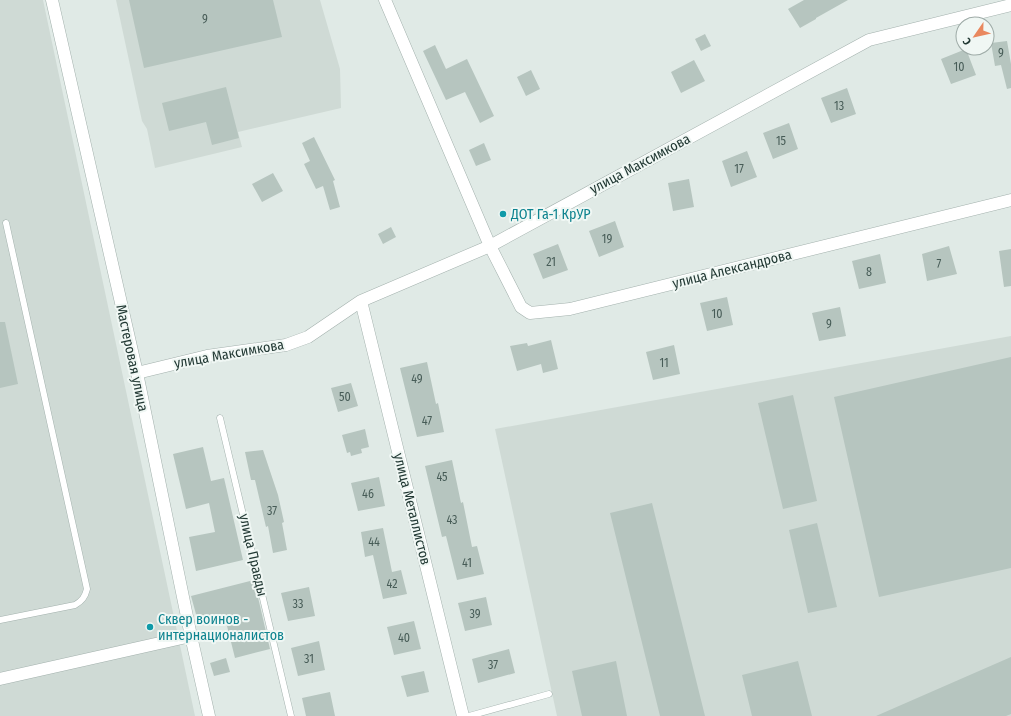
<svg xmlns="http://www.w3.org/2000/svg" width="1011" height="716" font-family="'Fira Sans Condensed',sans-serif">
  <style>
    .built { fill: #cfdad5 }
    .building { fill: #b6c5bf }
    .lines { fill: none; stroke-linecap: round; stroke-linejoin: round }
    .service-casing { stroke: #a3b1ad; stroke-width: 7 }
    .minor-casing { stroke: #a3b1ad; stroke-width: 13 }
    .service { stroke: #fff; stroke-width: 6 }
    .minor { stroke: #fff; stroke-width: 12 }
    .culture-dot { fill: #0f9aa8; stroke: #f0f7f4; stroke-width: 1.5 }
    .labels { text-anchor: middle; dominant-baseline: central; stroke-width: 4; stroke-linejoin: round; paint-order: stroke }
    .number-label { font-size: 12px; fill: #475c57 }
    .street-label { font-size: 14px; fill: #223934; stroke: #f0f7f4 }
    .culture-label { font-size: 14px; fill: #0d838f; stroke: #f0f7f4; text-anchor: start }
  </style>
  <rect width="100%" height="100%" fill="#e0eae6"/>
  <path class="built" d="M 0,0 L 43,0 L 195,716 L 0,716 Z
    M 116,0 L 320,0 L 340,69 L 341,108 L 238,132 L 242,147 L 155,168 L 147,129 L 142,121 Z
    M 1011,336 L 1011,716 L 557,716 L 495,429 Z"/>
  <path class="building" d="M 129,0 L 273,0 L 282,37 L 144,68 Z
    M 804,0 L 848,0 L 816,18 L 816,19 L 800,28 L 788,9 Z
    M 705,34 L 711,46 L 701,51 L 695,39 Z
    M 1007,41 L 1011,64 L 1011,88 L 1007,89 L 1001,65 L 995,66 L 991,43 Z
    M 435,45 L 446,69 L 467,59 L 494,116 L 480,123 L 465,92 L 446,100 L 423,51 Z
    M 966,49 L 976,75 L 951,84 L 941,59 Z
    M 694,60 L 705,81 L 681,93 L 671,72 Z
    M 531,70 L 540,89 L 526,96 L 517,77 Z
    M 226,87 L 239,138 L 212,145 L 206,122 L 169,131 L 162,103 Z
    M 847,88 L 856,114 L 831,123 L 821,98 Z
    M 789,123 L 798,149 L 773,159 L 763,133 Z
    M 314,137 L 335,180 L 333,181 L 340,207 L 330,210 L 323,186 L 316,189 L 304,164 L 310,161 L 302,143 Z
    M 484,143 L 491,160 L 476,166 L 469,150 Z
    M 747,151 L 757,177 L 731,187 L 722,161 Z
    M 273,173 L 283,191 L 262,202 L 252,184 Z
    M 689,179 L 694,207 L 673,211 L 668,183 Z
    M 615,221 L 624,247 L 599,257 L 589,231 Z
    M 391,227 L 396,237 L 383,244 L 378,234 Z
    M 558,244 L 568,270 L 543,279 L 533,254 Z
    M 949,246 L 957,274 L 927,281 L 922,254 Z
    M 1011,249 L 1011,286 L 1004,287 L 999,251 Z
    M 880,254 L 886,283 L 859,289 L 852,261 Z
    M 727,297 L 733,325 L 707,331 L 700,303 Z
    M 840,307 L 846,336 L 819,341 L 812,313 Z
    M 0,322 L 5,322 L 18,384 L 0,388 Z
    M 551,340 L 558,369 L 543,373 L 541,364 L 517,371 L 510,346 L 527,343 L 528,346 Z
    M 674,345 L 680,374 L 653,380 L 646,352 Z
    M 1011,357 L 1011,568 L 879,597 L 834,397 Z
    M 427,362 L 436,404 L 438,403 L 444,432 L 417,437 L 400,368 Z
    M 351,383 L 358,406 L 338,412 L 331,388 Z
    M 793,395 L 817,501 L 783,509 L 758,403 Z
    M 365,429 L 369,447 L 361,449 L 362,453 L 351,456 L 350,452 L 347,453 L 342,435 Z
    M 203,447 L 211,481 L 224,478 L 243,560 L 196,571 L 189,537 L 215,532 L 209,503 L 186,509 L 173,454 Z
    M 263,450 L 278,495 L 284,522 L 282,523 L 287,550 L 273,553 L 268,526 L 266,527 L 255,480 L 251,480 L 245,452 Z
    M 452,460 L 461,503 L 463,502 L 472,547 L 477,546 L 484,574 L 457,580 L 446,536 L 442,537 L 425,466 Z
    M 379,477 L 385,506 L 358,511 L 351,483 Z
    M 652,503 L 705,716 L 660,716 L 610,513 Z
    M 817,523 L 837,607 L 808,613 L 789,530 Z
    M 383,528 L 392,572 L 401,570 L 407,594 L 383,599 L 373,555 L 365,557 L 361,532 Z
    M 254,580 L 270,649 L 235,658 L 225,618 L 199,625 L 191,596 Z
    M 309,587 L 315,616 L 288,621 L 281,593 Z
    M 486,597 L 492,625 L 465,631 L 458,603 Z
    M 414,621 L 421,649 L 394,655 L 387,627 Z
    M 319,641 L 325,670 L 298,676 L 291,648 Z
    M 509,649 L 515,673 L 478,683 L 472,659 Z
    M 1011,657 L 1011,714 L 1006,716 L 876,716 Z
    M 226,658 L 230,672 L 214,676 L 210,663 Z
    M 616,661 L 627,716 L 582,716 L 572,671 Z
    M 798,661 L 812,716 L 752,716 L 742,675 Z
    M 424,671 L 429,692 L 407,697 L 401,676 Z
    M 330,692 L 335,716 L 306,716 L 302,698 Z"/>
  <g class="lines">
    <defs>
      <path id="service" d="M 220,418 L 291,716
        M 0,620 L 75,605 C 82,601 85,597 87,589 L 6,223
        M 469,716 L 549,694"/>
      <path id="minor" d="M 52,0 L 137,373 L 191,636 L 209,716
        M 385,0 L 490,246 L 521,307 L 530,313 L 570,309 L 1011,200
        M 361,301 L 463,716
        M 137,373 L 207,356 L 286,345 L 308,337 L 361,301 L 490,246 L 869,40 L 1011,5
        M 0,679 L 191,636"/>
    </defs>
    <use href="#service" class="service-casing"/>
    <use href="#minor" class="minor-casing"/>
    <use href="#service" class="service"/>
    <use href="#minor" class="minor"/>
  </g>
  <g class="culture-dot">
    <circle cx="503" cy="214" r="4"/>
    <circle cx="150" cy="627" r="4"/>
  </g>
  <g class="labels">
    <g class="number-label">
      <text x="205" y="19">9</text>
      <text x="1001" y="53">9</text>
      <text x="959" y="67">10</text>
      <text x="839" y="106">13</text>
      <text x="781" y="141">15</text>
      <text x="739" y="169">17</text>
      <text x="607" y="239">19</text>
      <text x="551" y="262">21</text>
      <text x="939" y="264">7</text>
      <text x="869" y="272">8</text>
      <text x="717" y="314">10</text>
      <text x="829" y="324">9</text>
      <text x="664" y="363">11</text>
      <text x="417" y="379">49</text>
      <text x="345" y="397">50</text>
      <text x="427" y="421">47</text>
      <text x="442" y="477">45</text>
      <text x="368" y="494">46</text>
      <text x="272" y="511">37</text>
      <text x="452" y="520">43</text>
      <text x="374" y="542">44</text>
      <text x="467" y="563">41</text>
      <text x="392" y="584">42</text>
      <text x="298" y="604">33</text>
      <text x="475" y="614">39</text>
      <text x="404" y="638">40</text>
      <text x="309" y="659">31</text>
      <text x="493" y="665">37</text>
    </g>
    <g class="street-label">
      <text transform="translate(640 164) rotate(-28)">улица Максимкова</text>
      <text transform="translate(732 269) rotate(-14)">улица Александрова</text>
      <text transform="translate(229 354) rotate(-10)">улица Максимкова</text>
      <text transform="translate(132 358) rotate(78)">Мастеровая улица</text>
      <text transform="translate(412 509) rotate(76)">улица Металлистов</text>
      <text transform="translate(253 555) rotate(77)">улица Правды</text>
    </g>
    <g class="culture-label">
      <text x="511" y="214">ДОТ Га-1 КрУР</text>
      <text x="158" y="619">Сквер воинов -<tspan x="158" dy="16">интернационалистов</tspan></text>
    </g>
  </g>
  <g transform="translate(975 36) rotate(236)"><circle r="19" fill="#f0f7f4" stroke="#9eaba7"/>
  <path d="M0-3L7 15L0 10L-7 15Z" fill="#e9885f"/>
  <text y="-6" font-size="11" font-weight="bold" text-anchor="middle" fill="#223934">С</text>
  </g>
</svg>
